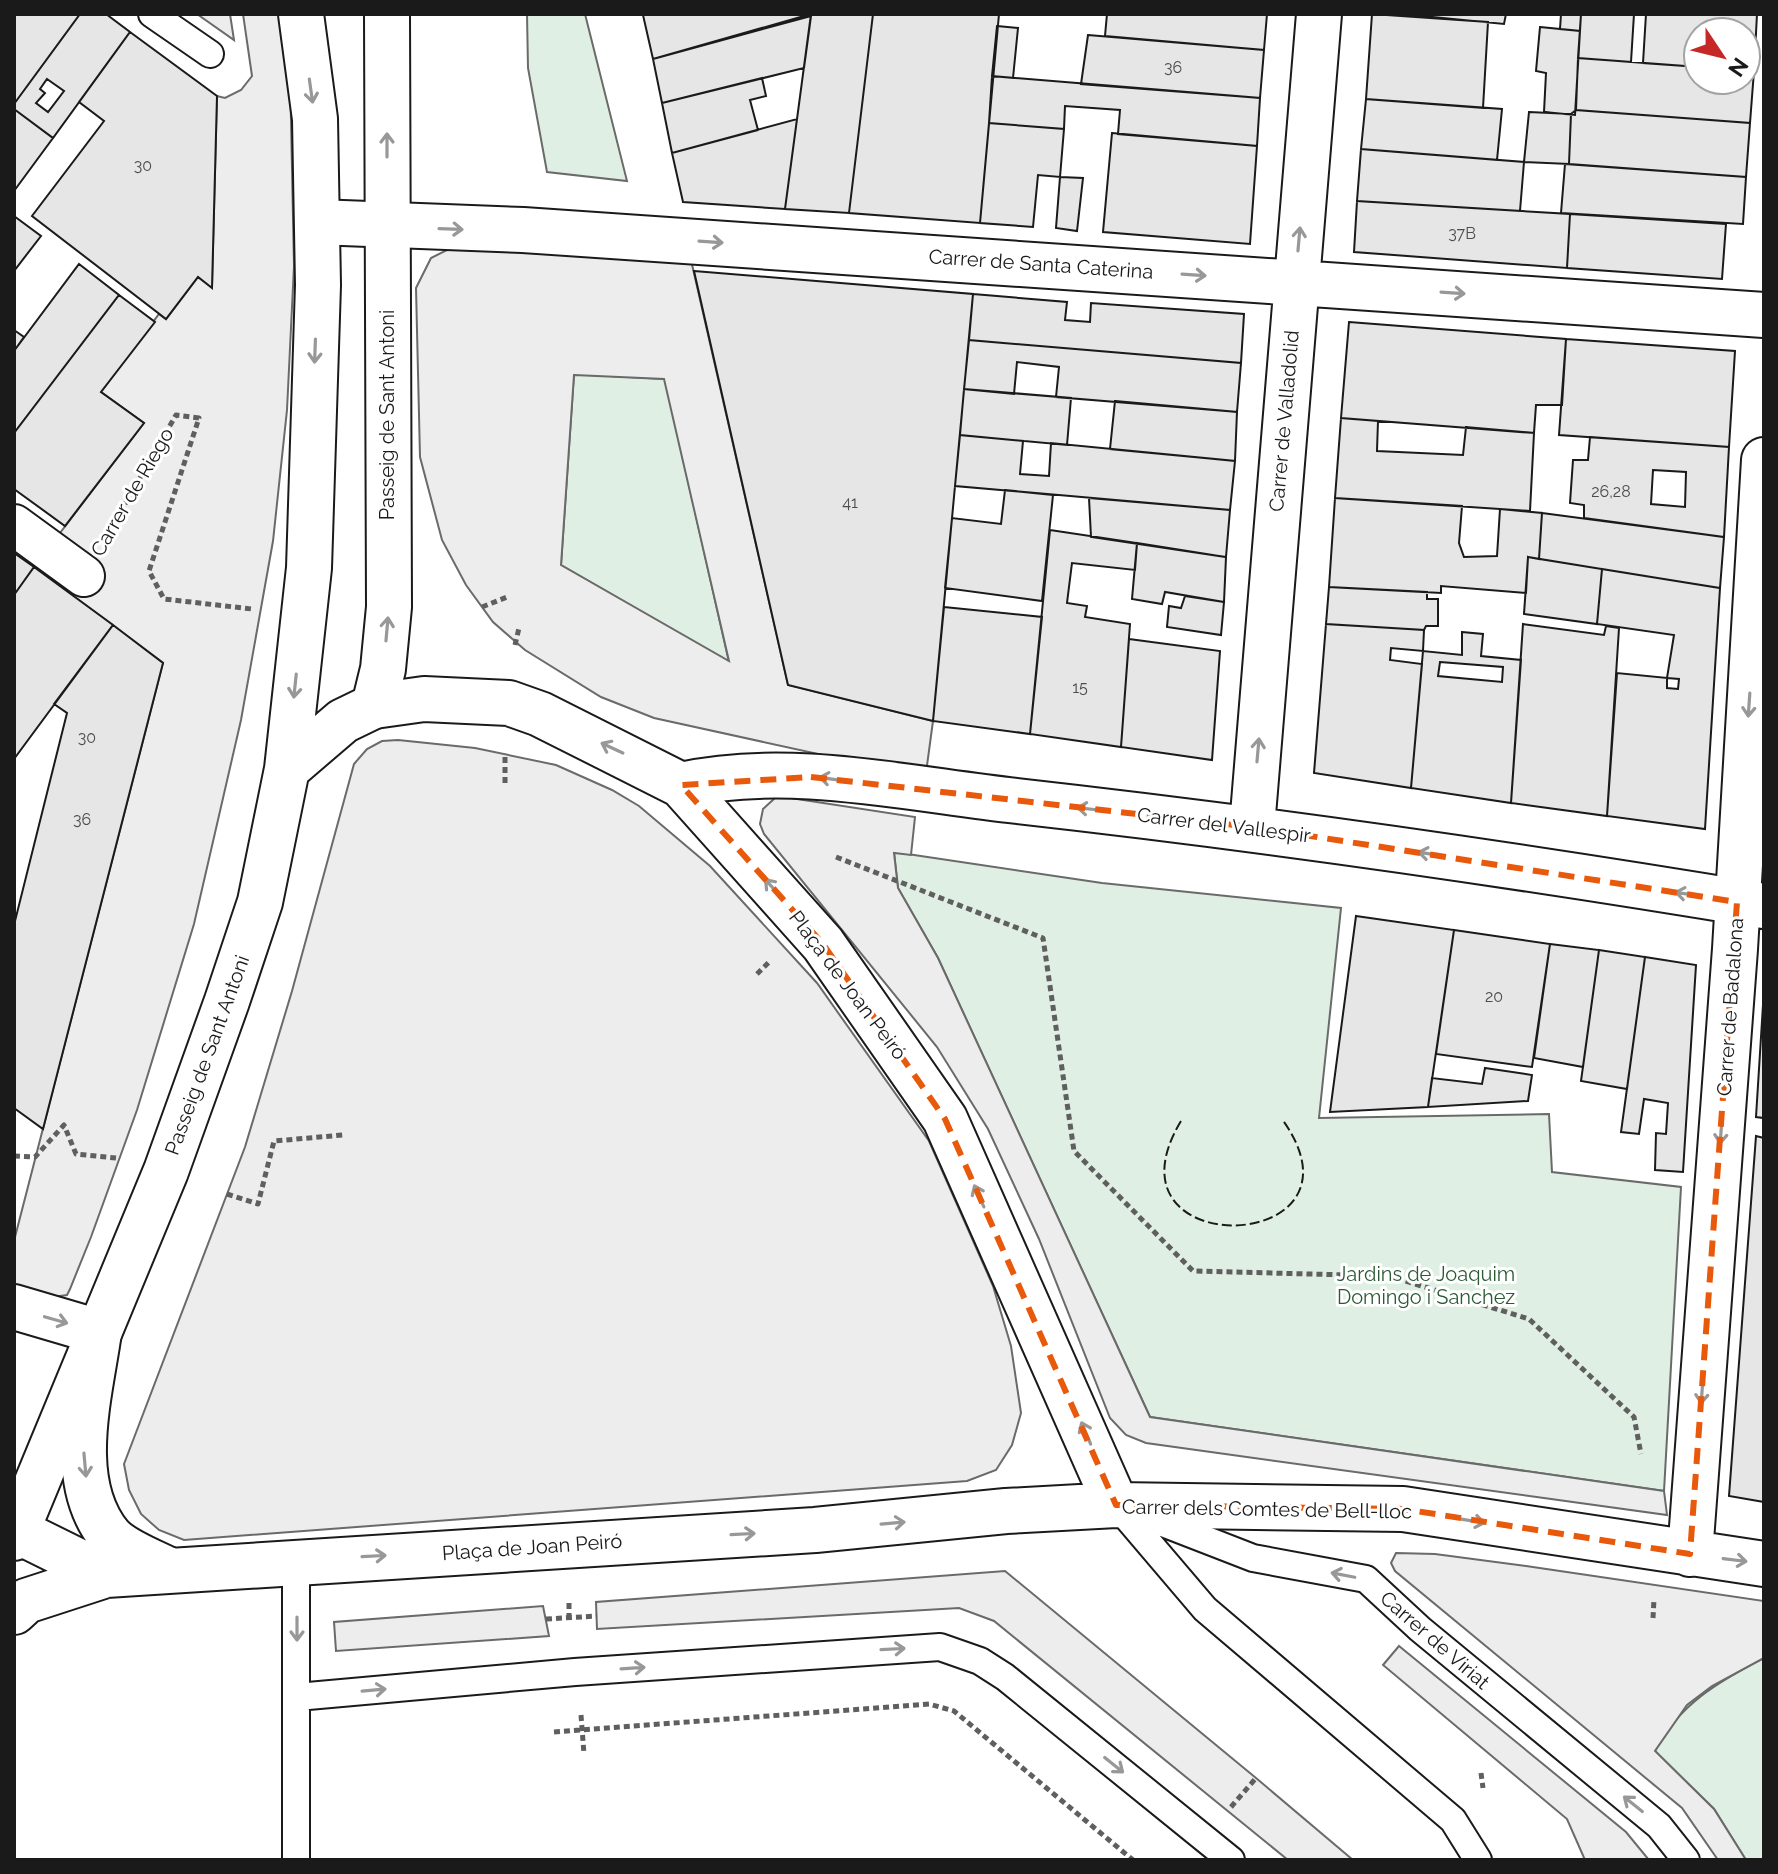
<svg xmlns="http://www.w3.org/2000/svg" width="1778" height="1874" font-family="Raleway,sans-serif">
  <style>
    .green { fill: #e0efe3; stroke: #6a6a6a; stroke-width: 2 }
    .parking { fill: #ededed; stroke: #6a6a6a; stroke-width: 2; fill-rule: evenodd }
    .building { fill: #e6e6e6; stroke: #1a1a1a; stroke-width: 2; fill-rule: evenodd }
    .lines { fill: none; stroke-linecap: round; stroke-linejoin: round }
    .service-casing { stroke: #1a1a1a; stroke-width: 30 }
    .pedestrian-casing { stroke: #1a1a1a; stroke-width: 44 }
    .minor-casing { stroke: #1a1a1a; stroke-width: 48 }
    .tertiary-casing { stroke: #1a1a1a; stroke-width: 48 }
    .path { stroke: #5f5f5f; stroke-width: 5; stroke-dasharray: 6 4; stroke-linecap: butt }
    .service { stroke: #fff; stroke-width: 26 }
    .pedestrian { stroke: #fff; stroke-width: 40 }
    .minor { stroke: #fff; stroke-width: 44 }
    .tertiary { stroke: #fff; stroke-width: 44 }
    .fence { stroke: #1a1a1a; stroke-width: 2; stroke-dasharray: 10 4; stroke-linecap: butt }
    .oneway { stroke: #989898 }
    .marked { fill: none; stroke: #e8590c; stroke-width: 6; stroke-dasharray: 16 10; stroke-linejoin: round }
    .labels { text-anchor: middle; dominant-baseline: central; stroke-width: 6; stroke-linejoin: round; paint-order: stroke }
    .number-label { font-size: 16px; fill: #4d4d4d }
    .street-label { font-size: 20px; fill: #1a1a1a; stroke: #fff }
    .park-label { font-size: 20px; fill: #2b5a34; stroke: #fff }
  </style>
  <rect width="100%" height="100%" fill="#fff"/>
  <path class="green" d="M 527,14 L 585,14 L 627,181 L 547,172 L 528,68 Z
    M 574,374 L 665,379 L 729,662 L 561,565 Z
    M 894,852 L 1102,883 L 1341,908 L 1319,1118 L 1549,1114 L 1552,1172 L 1681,1187 L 1664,1491 L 1150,1417 L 938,958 L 898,888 Z
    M 1764,1658 L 1764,1860 L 1746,1860 L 1714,1809 L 1655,1751 C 1678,1705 1719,1681 1764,1658 Z"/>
  <path class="parking" d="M 197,14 L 230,14 L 234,40 Z
    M 243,14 L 284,14 L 290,71 L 294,266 L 287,410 L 273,541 L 241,720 L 194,924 L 137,1110 L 91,1237 L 70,1289 L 67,1295 L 53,1297 L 14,1284 L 14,1241 L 163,663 L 34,567 L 144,423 L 101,392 L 159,314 L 166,319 L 198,277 L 212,287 L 217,96 L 225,98 L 241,90 L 252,76 Z
    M 453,247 L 691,260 L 788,685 L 933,721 L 926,773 L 873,766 L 654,718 L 601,697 L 525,650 L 493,622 L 466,585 L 442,540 L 420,457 L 416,288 L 431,258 ZM 574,375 L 664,379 L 729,661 L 561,565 Z
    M 398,740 L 475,748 L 556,765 L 612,790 L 639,806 L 710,866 L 817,983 L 929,1141 L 993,1286 L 1011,1346 L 1021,1413 L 1012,1445 L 996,1470 L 967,1481 L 184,1540 L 159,1530 L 141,1514 L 129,1490 L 124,1464 L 245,1147 L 292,991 L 354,764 L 367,749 L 382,741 Z
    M 784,797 L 915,817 L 911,855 L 894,853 L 898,888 L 938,958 L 1150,1417 L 1664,1491 L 1667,1515 L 1146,1443 L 1126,1435 L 1110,1418 L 1039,1239 L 988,1129 L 937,1047 L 764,834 L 760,824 L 763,809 L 775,798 Z
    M 1396,1553 L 1435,1554 L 1526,1566 L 1764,1601 L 1764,1658 L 1712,1686 L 1687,1705 L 1655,1751 L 1714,1809 L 1746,1860 L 1718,1860 L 1682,1808 L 1395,1571 L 1391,1563 Z
    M 1005,1571 L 1256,1778 L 1353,1860 L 1288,1860 L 994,1621 L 959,1608 L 597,1629 L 596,1602 Z
    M 543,1606 L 549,1636 L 336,1651 L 334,1622 Z
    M 1399,1646 L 1626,1832 L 1649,1860 L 1585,1860 L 1567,1819 L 1383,1665 Z"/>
  <path class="building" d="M 14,14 L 80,14 L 14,104 Z
    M 80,14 L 106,14 L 130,32 L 53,138 L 14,109 L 14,104 ZM 47,79 L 64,91 L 48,112 L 36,103 L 45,93 L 40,89 Z
    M 811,14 L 653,59 L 643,15 L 647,14 Z
    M 811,14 L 873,14 L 849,213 L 785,209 Z
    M 873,14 L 999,14 L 980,223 L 849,213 Z
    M 1107,14 L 1267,14 L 1264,50 L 1105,36 Z
    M 1372,14 L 1488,22 L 1483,108 L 1366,99 Z
    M 1402,14 L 1506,14 L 1504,24 Z
    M 1561,14 L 1581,14 L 1580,31 L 1560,29 Z
    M 1581,14 L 1634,14 L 1631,62 L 1578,58 Z
    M 1646,14 L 1757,14 L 1754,71 L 1746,70 L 1746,32 L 1698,32 L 1698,67 L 1643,63 Z
    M 811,16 L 804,68 L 662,103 L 653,59 Z
    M 997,26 L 1018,28 L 1013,78 L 992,76 Z
    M 1540,27 L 1580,31 L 1575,115 L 1544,112 L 1546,73 L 1536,71 Z
    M 130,32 L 217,96 L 212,288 L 198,277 L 166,319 L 32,216 L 104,121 L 79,102 Z
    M 1088,35 L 1264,50 L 1260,98 L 1081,84 Z
    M 1578,58 L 1698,67 L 1698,80 L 1746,80 L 1746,70 L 1754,71 L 1750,123 L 1576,110 Z
    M 992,76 L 1260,98 L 1257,146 L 1118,134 L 1120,110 L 1065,106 L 1064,129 L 989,123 Z
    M 762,78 L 766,96 L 750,100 L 758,130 L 672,153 L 662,103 Z
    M 1366,99 L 1502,109 L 1497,160 L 1361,149 Z
    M 14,109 L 53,138 L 14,191 Z
    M 1576,110 L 1750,123 L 1746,177 L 1569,164 L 1571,114 Z
    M 1529,112 L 1571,114 L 1569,164 L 1524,162 Z
    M 797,119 L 785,209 L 683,202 L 672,153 Z
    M 989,123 L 1064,129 L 1060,177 L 1038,175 L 1033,227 L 980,223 Z
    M 1112,133 L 1257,146 L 1250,244 L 1103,232 Z
    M 1361,149 L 1524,162 L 1520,211 L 1357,201 Z
    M 1565,164 L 1746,177 L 1743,224 L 1561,213 Z
    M 1060,177 L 1083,178 L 1077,231 L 1056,228 Z
    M 1357,201 L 1570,214 L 1567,268 L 1354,252 Z
    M 1570,214 L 1726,224 L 1722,279 L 1567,268 Z
    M 14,216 L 41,236 L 14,271 Z
    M 79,264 L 119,295 L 14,433 L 14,351 Z
    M 694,271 L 973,294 L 933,721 L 788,685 Z
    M 973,294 L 1067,302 L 1065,320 L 1090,322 L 1091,303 L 1244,314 L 1241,363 L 969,340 Z
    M 119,295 L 155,322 L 101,392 L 144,423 L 65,526 L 14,489 L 14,433 Z
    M 1349,322 L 1566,339 L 1562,405 L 1536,405 L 1534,433 L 1341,418 Z
    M 14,330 L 24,337 L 14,351 Z
    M 1566,339 L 1735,351 L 1729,447 L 1559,435 Z
    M 969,340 L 1241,363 L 1237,412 L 1056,397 L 1059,367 L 1017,362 L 1014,394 L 964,389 Z
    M 964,389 L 1071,398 L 1067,445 L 960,435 Z
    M 1115,401 L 1237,412 L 1235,461 L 1110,449 Z
    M 1341,418 L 1378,421 L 1377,451 L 1463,455 L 1466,427 L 1534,433 L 1530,511 L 1335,498 Z
    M 960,435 L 1023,441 L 1020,474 L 1049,476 L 1051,443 L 1235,461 L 1230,510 L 955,486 Z
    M 1590,437 L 1729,447 L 1724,537 L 1584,518 L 1584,505 L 1570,503 L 1573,460 L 1588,460 ZM 1653,470 L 1686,472 L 1685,507 L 1651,504 Z
    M 1005,490 L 1053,495 L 1042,601 L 945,588 L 952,518 L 1001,524 Z
    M 1089,498 L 1230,510 L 1226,557 L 1091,537 Z
    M 1335,498 L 1462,506 L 1459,543 L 1464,557 L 1497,556 L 1500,509 L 1542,513 L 1539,559 L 1528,557 L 1526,593 L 1441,586 L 1441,593 L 1329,587 Z
    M 1542,513 L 1724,537 L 1720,588 L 1539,559 Z
    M 1050,530 L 1137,543 L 1135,570 L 1072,563 L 1067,603 L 1087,606 L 1085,617 L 1130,624 L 1121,747 L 1030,734 Z
    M 1137,543 L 1226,557 L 1224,602 L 1165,592 L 1162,604 L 1132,599 Z
    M 14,553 L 34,567 L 14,595 Z
    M 1528,557 L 1602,569 L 1597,624 L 1524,614 Z
    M 34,567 L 113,625 L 14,759 L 14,595 Z
    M 1602,569 L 1720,588 L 1705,829 L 1607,816 L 1617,673 L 1667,678 L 1674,635 L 1597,624 ZM 1667,678 L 1679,679 L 1678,689 L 1667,688 Z
    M 1329,587 L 1427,592 L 1427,599 L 1438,599 L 1438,626 L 1426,626 L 1424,630 L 1326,624 Z
    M 1185,596 L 1224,602 L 1221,635 L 1167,627 L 1169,606 L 1181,608 Z
    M 944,607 L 1042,617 L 1030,734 L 933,721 Z
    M 1326,624 L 1424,630 L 1423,651 L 1391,648 L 1390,660 L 1422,664 L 1411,788 L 1314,773 Z
    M 1523,624 L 1604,635 L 1606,626 L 1619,628 L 1607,816 L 1511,803 Z
    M 113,625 L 163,663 L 43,1129 L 14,1108 L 14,925 L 67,713 L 54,704 Z
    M 1462,632 L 1483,634 L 1481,656 L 1521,660 L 1511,803 L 1411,788 L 1423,651 L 1462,655 ZM 1440,662 L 1503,667 L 1502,682 L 1438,676 Z
    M 1129,639 L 1220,651 L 1212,760 L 1121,747 Z
    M 1356,916 L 1454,930 L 1428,1107 L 1330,1112 Z
    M 1454,930 L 1550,944 L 1532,1067 L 1436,1054 Z
    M 1550,944 L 1599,950 L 1583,1067 L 1534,1058 Z
    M 1599,950 L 1645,957 L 1627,1089 L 1581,1081 Z
    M 1645,957 L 1696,965 L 1683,1172 L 1655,1170 L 1656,1133 L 1666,1134 L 1668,1103 L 1644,1099 L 1639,1134 L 1621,1132 Z
    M 1764,989 L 1764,1118 L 1756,1117 Z
    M 1485,1068 L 1532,1075 L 1528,1101 L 1428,1107 L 1432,1078 L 1482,1084 Z
    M 1756,1136 L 1764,1138 L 1764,1502 L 1729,1496 Z"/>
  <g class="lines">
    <defs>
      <path id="service" d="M 152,14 L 210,54
        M 1119,1508 L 1205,1609 L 1453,1820 L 1478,1860
        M 1142,1515 L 1253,1558 L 1366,1579 L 1420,1629 L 1659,1826 L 1686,1860
        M 297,1697 L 575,1672 L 940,1647 L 980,1661 L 1005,1677 L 1231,1860
        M 296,1860 L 296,1561"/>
      <path id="pedestrian" d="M 14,525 L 84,576"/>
      <path id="minor" d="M 317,222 L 523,230 L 1764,315
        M 374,706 L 424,699 L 509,703 L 540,714 L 681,785 L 823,944 L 945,1119 L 1116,1505
        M 681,785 C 789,761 908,789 1017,801 C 1267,829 1516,865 1764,906
        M 1252,827 L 1319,14
        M 14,1307 L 99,1332 C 90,1396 65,1481 110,1536 C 123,1551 152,1561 169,1570
        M 17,1531 L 106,1575
        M 1690,1554 L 1735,949 L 1764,460
        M 14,1612 L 26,1601 L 106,1575 L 815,1530 L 1006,1511 L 1116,1505 L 1403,1509 L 1764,1564"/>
      <path id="tertiary" d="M 287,769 L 343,721 L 374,706 L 383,669 L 389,607 L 387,14
        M 14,1538 L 166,1171 L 227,1001 L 260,902 L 287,769 L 309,568 L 318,285 L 315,119 L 301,14"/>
    </defs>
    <use href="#service" class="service-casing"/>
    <use href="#pedestrian" class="pedestrian-casing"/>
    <use href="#minor" class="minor-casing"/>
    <use href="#tertiary" class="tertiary-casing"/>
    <path class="path" d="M 110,530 L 176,415 L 199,418 L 149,571 L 164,599 L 252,609
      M 482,607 L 507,597
      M 515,645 L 519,628
      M 505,783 L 505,756
      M 836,857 L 1043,938 L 1074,1151 L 1193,1271 L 1389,1276 L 1529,1319 L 1634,1417 L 1641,1454
      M 757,974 L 769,962
      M 14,1156 L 35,1157 L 64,1125 L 76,1154 L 116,1158
      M 227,1194 L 258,1204 L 274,1141 L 343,1135
      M 1653,1618 L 1654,1599
      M 546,1619 L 597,1616
      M 569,1619 L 569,1602
      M 581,1715 L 584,1754
      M 554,1732 L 929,1704 L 954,1711 L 1133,1860
      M 1481,1773 L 1483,1788
      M 1231,1807 L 1256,1778"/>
    <use href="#service" class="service"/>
    <use href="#pedestrian" class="pedestrian"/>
    <use href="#minor" class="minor"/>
    <use href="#tertiary" class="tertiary"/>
    <path class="fence" d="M 1181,1121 C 1094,1265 1381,1256 1282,1119"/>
  </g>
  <defs><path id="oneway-shaft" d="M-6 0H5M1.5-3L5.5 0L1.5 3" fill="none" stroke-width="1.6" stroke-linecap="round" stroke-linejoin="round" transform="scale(2)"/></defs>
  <g class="oneway">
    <use href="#oneway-shaft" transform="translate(311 91) rotate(82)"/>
    <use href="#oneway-shaft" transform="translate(387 145) rotate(-90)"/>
    <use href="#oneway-shaft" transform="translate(451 229) rotate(2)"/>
    <use href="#oneway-shaft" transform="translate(1299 239) rotate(-85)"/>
    <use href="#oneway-shaft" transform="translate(711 242) rotate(4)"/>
    <use href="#oneway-shaft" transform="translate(1194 275) rotate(4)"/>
    <use href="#oneway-shaft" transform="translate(1453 293) rotate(4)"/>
    <use href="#oneway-shaft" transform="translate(315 351) rotate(92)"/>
    <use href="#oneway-shaft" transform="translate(387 629) rotate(-85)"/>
    <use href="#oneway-shaft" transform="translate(295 686) rotate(96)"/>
    <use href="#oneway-shaft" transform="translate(1749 705) rotate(94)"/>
    <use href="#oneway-shaft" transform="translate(612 748) rotate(-155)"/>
    <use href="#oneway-shaft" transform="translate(1258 750) rotate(-85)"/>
    <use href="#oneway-shaft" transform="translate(831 779) rotate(-172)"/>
    <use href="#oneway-shaft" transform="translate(1089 809) rotate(-174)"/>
    <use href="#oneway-shaft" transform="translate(1430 854) rotate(-171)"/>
    <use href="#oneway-shaft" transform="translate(773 888) rotate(-132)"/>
    <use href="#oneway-shaft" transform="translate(1687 894) rotate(-172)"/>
    <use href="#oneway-shaft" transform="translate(1721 1132) rotate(94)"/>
    <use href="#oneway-shaft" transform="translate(979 1196) rotate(-114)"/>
    <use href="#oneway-shaft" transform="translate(56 1320) rotate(16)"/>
    <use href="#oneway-shaft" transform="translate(1702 1392) rotate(94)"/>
    <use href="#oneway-shaft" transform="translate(1086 1433) rotate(-113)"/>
    <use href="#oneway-shaft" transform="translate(85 1465) rotate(85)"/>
    <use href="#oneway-shaft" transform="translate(1473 1521) rotate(9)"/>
    <use href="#oneway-shaft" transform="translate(893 1523) rotate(-5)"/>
    <use href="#oneway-shaft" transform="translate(743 1534) rotate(-3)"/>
    <use href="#oneway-shaft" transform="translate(374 1556) rotate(-3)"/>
    <use href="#oneway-shaft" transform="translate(1735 1560) rotate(7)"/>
    <use href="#oneway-shaft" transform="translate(1343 1575) rotate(-169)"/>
    <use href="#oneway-shaft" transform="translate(297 1629) rotate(90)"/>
    <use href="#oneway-shaft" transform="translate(893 1649) rotate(-3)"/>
    <use href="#oneway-shaft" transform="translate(633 1668) rotate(-4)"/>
    <use href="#oneway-shaft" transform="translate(374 1690) rotate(-5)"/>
    <use href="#oneway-shaft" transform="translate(1114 1765) rotate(39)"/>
    <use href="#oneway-shaft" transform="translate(1633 1804) rotate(-141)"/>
  </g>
  <path class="marked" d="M 811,777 L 1252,827 L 1737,902 L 1690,1554 L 1403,1509 L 1116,1505 L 945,1119 L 823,944 L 681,785 Z"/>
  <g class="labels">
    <g class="number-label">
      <text x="1173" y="67">36</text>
      <text x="143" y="165">30</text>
      <text x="1462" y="233">37B</text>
      <text x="1611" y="491">26,28</text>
      <text x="850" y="502">41</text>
      <text x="1080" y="687">15</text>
      <text x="87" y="737">30</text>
      <text x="82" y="819">36</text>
      <text x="1494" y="996">20</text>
    </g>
    <g class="street-label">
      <text transform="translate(1041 264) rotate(4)">Carrer de Santa Caterina</text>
      <text transform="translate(387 415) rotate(-90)">Passeig de Sant Antoni</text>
      <text transform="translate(1284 421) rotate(-85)">Carrer de Valladolid</text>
      <text transform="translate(132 492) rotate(-60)">Carrer de Riego</text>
      <text transform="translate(1224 825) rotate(7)">Carrer del Vallespir</text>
      <text transform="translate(848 985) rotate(53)">Plaça de Joan Peiró</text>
      <text transform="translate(1730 1007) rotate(-86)">Carrer de Badalona</text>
      <text transform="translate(207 1055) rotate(-70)">Passeig de Sant Antoni</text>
      <text transform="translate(1267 1509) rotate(1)">Carrer dels Comtes de Bell-lloc</text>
      <text transform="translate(532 1547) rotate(-4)">Plaça de Joan Peiró</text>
      <text transform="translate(1435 1640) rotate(41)">Carrer de Viriat</text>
    </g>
    <g class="park-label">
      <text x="1426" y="1274">Jardins de Joaquim<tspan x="1426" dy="23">Domingo i Sanchez</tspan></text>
    </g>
  </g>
  <rect width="1778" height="1874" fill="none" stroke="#1a1a1a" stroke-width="32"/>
  <g transform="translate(1722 56) rotate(125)"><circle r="38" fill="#ffffff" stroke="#a3a3a3" stroke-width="2"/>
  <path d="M0-6L14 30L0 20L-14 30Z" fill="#c62828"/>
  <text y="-12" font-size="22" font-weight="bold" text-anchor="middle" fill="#1a1a1a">N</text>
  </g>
</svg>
